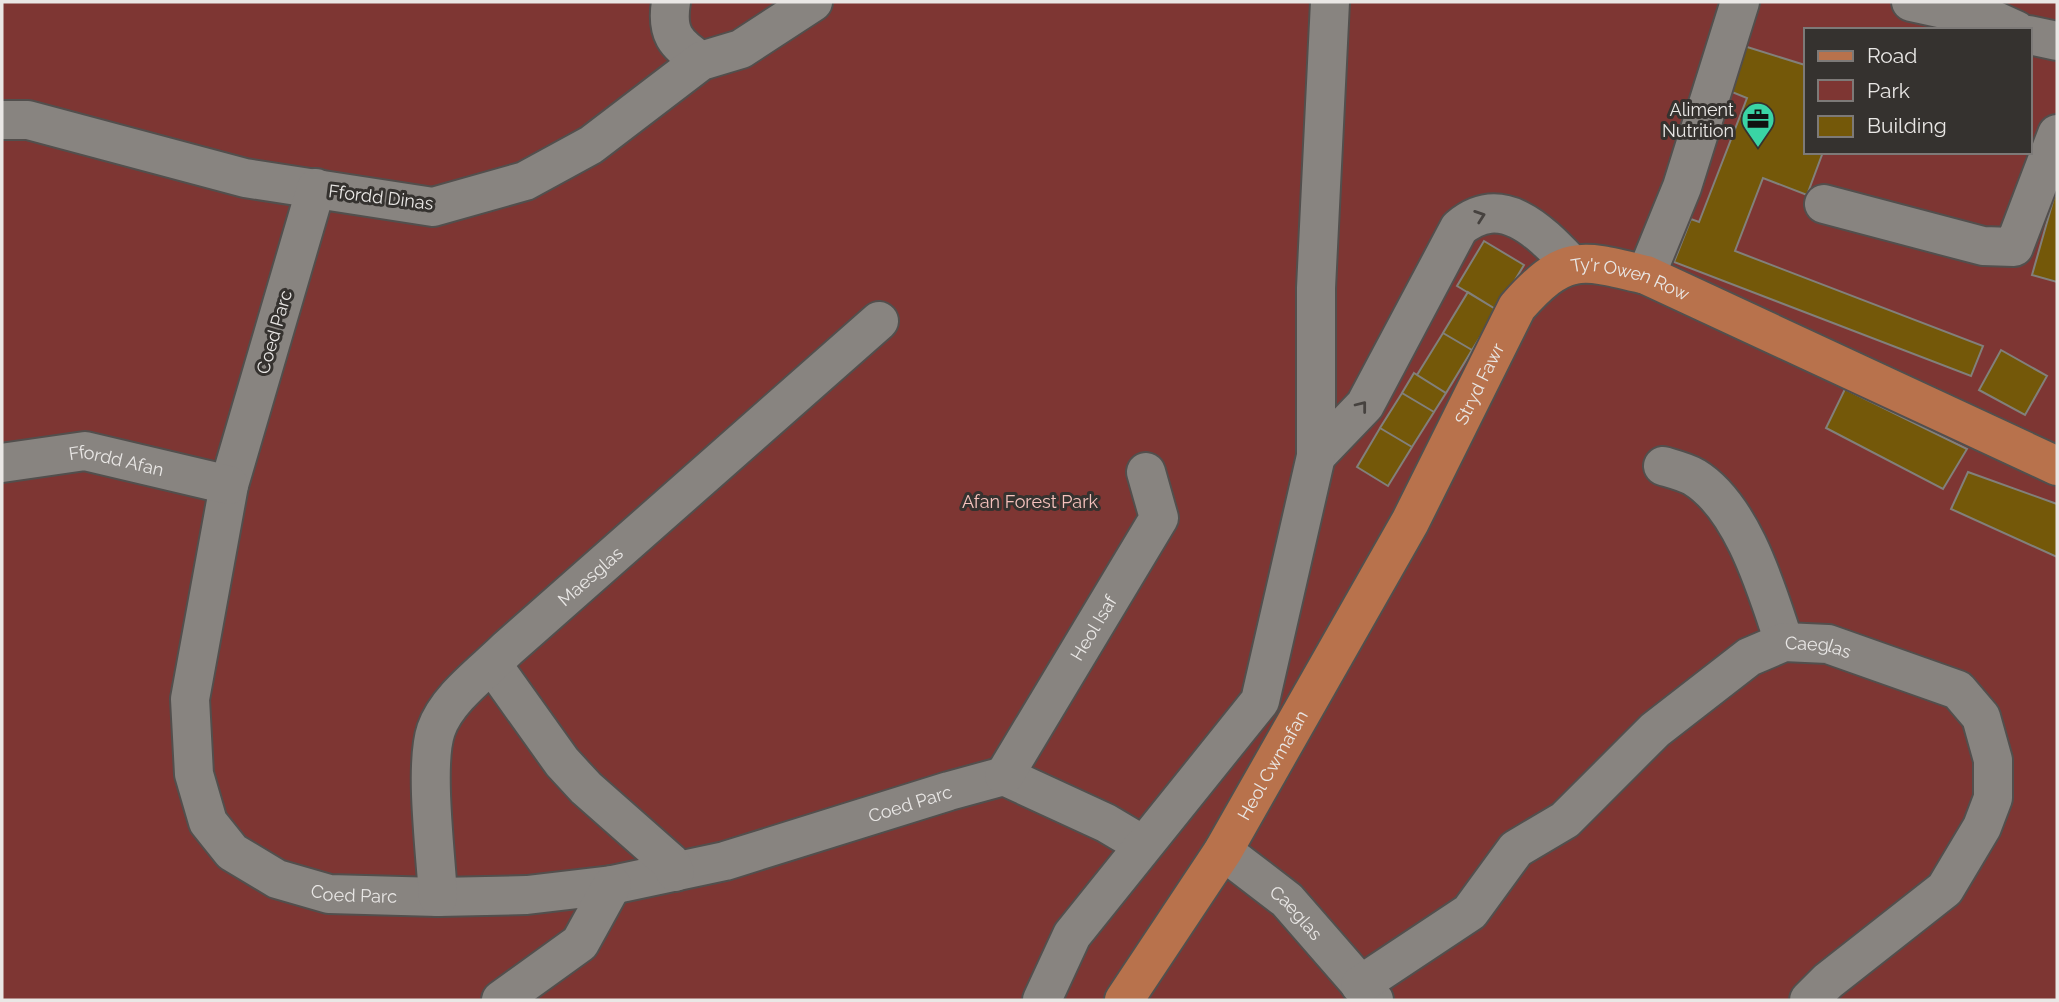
<svg xmlns="http://www.w3.org/2000/svg" width="2059" height="1002" font-family="Raleway,sans-serif">
  <style>
    .green { fill: #7e3633; fill-rule: evenodd }
    .building { fill: #745809; stroke: #82807b; stroke-width: 2 }
    .lines { fill: none; stroke-linecap: round; stroke-linejoin: round }
    .minor-casing { stroke: #524f4d; stroke-width: 42 }
    .major-casing { stroke: #524f4d; stroke-width: 42 }
    .minor { stroke: #888480; stroke-width: 38 }
    .major { stroke: #b8724c; stroke-width: 38 }
    .oneway { stroke: #46423f }
    .labels { text-anchor: middle; dominant-baseline: central; stroke-width: 6; stroke-linejoin: round; paint-order: stroke }
    .poi-label { font-size: 18px; fill: #e9e7e5; stroke: #35322f; text-anchor: end }
    .street-label { font-size: 18px; fill: #e9e7e5; stroke: #35322f }
    .park-label { font-size: 18px; fill: #f5c2bd; stroke: #35322f }
  </style>
  <rect width="100%" height="100%" fill="#35322f"/>
  <path class="green" d="M 2,2 L 2057,2 L 2057,1000 L 2,1000 ZM 1805,30 L 2029,30 L 2029,152 L 1805,152 Z"/>
  <path class="building" d="M 1744,46 L 1805,65 L 1805,152 L 1823,152 L 1807,195 L 1763,178 L 1735,251 L 1983,346 L 1971,376 L 1674,262 L 1691,219 L 1699,222 L 1747,98 L 1727,90 Z
    M 2057,187 L 2057,282 L 2032,275 Z
    M 1484,241 L 1524,265 L 1497,310 L 1457,286 Z
    M 1468,292 L 1497,310 L 1472,350 L 1443,333 Z
    M 1443,333 L 1472,350 L 1446,393 L 1417,375 Z
    M 2001,350 L 2047,376 L 2025,415 L 1979,390 Z
    M 1414,373 L 1446,393 L 1434,412 L 1402,393 Z
    M 1845,389 L 1967,449 L 1943,489 L 1826,428 Z
    M 1402,393 L 1434,412 L 1412,447 L 1380,428 Z
    M 1380,428 L 1412,447 L 1388,486 L 1357,467 Z
    M 1968,472 L 2057,504 L 2057,557 L 1951,509 Z"/>
  <g class="lines">
    <defs>
      <g id="minor">
        <path d="M 671,2 C 666,33 675,44 701,61"/>
        <path d="M 1911,2 L 1994,20 L 2016,30"/>
        <path d="M 2029,35 L 2057,41"/>
        <path d="M 2,120 L 28,120 L 245,178 L 433,207 L 525,181 L 591,145 L 701,61 L 741,49 L 813,2"/>
        <path id="s1" d="M 316,188 L 229,485 L 190,699 L 194,774 L 208,822 L 232,852 L 277,879 L 329,894 L 438,897 L 527,895 L 612,885 L 725,861 L 949,791 L 1004,776 L 1106,823 L 1143,845"/>
        <path d="M 1824,204 L 1983,246 L 2014,247 L 2057,134"/>
        <path d="M 1646,275 L 1682,187 L 1740,2"/>
        <path d="M 1316,456 L 1365,405 L 1459,228 C 1503,191 1541,233 1572,265"/>
        <path id="s2" d="M 2,463 L 85,451 L 229,485"/>
        <path d="M 1663,466 C 1673,469 1685,472 1694,477 C 1743,507 1767,591 1784,642"/>
        <path d="M 492,664 L 562,762 L 586,788 L 671,863 L 675,872"/>
        <path id="s3" d="M 1004,776 L 1159,518 L 1146,472"/>
        <path id="s4" d="M 1223,851 L 1287,900 L 1374,1000"/>
        <path id="s5" d="M 438,897 C 436,856 424,765 436,730 C 447,698 484,672 507,649 L 879,321"/>
        <path id="s6" d="M 1360,985 L 1470,912 L 1516,849 L 1565,820 L 1655,730 L 1749,657 L 1784,642 L 1828,644 L 1958,690 L 1981,717 L 1993,760 L 1993,798 L 1982,827 L 1945,889 L 1828,981 L 1809,1000"/>
        <path d="M 501,1000 L 580,943 L 612,885"/>
        <path d="M 1042,1000 L 1072,935 L 1260,701 L 1316,456 L 1316,288 L 1330,2"/>
      </g>
      <g id="major">
        <path id="s7" d="M 1124,1000 L 1223,851 L 1410,522 L 1517,307 C 1565,253 1580,259 1646,275 L 2057,466"/>
      </g>
    </defs>
    <use href="#minor" class="minor-casing"/>
    <use href="#major" class="major-casing"/>
    <use href="#minor" class="minor"/>
    <use href="#major" class="major"/>
  </g>
  <defs><path id="oneway-chevron" d="M-2-3.5L2.5 0L-2 3.5" fill="none" stroke-width="1.6" stroke-linecap="round" stroke-linejoin="round" transform="scale(1.75)"/></defs>
  <g class="oneway">
    <use href="#oneway-chevron" transform="translate(1480 216) rotate(-19)"/>
    <use href="#oneway-chevron" transform="translate(1362 406) rotate(-52)"/>
  </g>
  <defs>
    <symbol id="office-pin" viewBox="-11 -11 22 30"><path d="M0 17L-7.5 6A9.5 9.5 0 1 1 7.5 6Z" fill="#3ad4a5" stroke="#35322f"/><path d="M-6-3h4V-5.5h4V-3h4V5H-6ZM-1-4.5V-3h2v-1.5ZM-6 0V1H6V0Z" fill="#111"/></symbol>
  </defs>
  <g fill-rule="evenodd">
    <use href="#office-pin" x="1739" y="100" width="38" height="52"/>
  </g>
  <g class="labels">
    <g class="poi-label">
      <text x="1734" y="109">Aliment<tspan x="1734" dy="21">Nutrition</tspan></text>
    </g>
    <g class="street-label">
      <text transform="translate(381 197) rotate(7)">Ffordd Dinas</text>
      <text stroke="none"><textPath href="#s7" startOffset="928">Ty'r Owen Row</textPath></text>
      <text transform="translate(274 332) rotate(-74)">Coed Parc</text>
      <text stroke="none"><textPath href="#s7" startOffset="712">Stryd Fawr</textPath></text>
      <text stroke="none"><textPath href="#s2" startOffset="116">Ffordd Afan</textPath></text>
      <text stroke="none"><textPath href="#s5" startOffset="387">Maesglas</textPath></text>
      <text stroke="none"><textPath href="#s3" startOffset="173">Heol Isaf</textPath></text>
      <text stroke="none"><textPath href="#s6" startOffset="586">Caeglas</textPath></text>
      <text stroke="none"><textPath href="#s7" startOffset="278">Heol Cwmafan</textPath></text>
      <text stroke="none"><textPath href="#s1" startOffset="1390">Coed Parc</textPath></text>
      <text stroke="none"><textPath href="#s1" startOffset="822">Coed Parc</textPath></text>
      <text stroke="none"><textPath href="#s4" startOffset="96">Caeglas</textPath></text>
    </g>
    <g class="park-label">
      <text x="1030" y="501">Afan Forest Park</text>
    </g>
  </g>
  <rect width="2059" height="1002" fill="none" stroke="#e9e7e5" stroke-width="7"/>
  <rect x="1804" y="28" width="228" height="126" fill="#35322f" stroke="#7d7a78" stroke-width="2"/>
  <rect x="1818" y="51" width="35" height="10" fill="#b8724c" stroke="#7d7a78" stroke-width="2"/>
  <text x="1867" y="63" font-size="21" fill="#e9e7e5">Road</text>
  <rect x="1818" y="80" width="35" height="21" fill="#7e3633" stroke="#7d7a78" stroke-width="2"/>
  <text x="1867" y="98" font-size="21" fill="#e9e7e5">Park</text>
  <rect x="1818" y="116" width="35" height="21" fill="#745809" stroke="#7d7a78" stroke-width="2"/>
  <text x="1867" y="133" font-size="21" fill="#e9e7e5">Building</text>
</svg>
